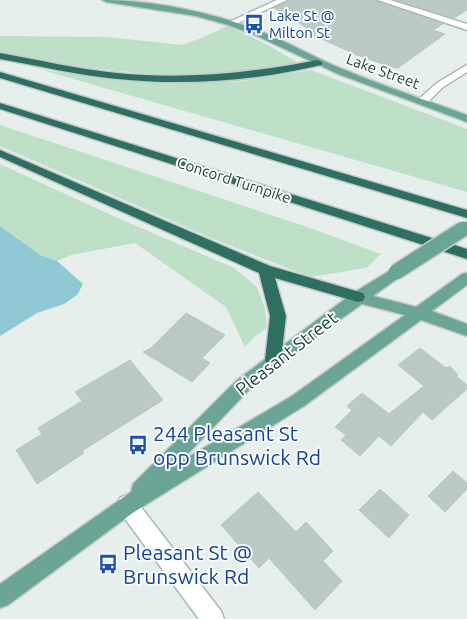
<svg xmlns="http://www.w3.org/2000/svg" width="467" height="619" font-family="Ubuntu,sans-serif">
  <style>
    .green { fill: #bfe0c8 }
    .water { fill: #8ec9d4 }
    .building { fill: #bbcac4; stroke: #b8c9c2 }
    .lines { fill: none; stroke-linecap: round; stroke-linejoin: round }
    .minor-casing { stroke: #a8b8b2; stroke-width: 3 }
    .major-casing { stroke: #c2cac8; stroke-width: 3 }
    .highway-casing { stroke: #c2cac8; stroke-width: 3 }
    .minor { fill: #fff; fill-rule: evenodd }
    .major { fill: #6aa596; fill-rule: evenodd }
    .highway { fill: #2f6f62; fill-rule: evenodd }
    .major-bridge-far1-casing { stroke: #c2cac8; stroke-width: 13; stroke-linecap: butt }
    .major-bridge-casing { stroke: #c2cac8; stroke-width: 18; stroke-linecap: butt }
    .major-bridge-far1 { stroke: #6aa596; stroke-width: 11 }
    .major-bridge { stroke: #6aa596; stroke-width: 15 }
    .labels { text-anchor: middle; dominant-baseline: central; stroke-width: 4; stroke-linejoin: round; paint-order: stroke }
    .far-transit-label { font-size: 15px; fill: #164399; stroke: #f7fbf9; text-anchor: start }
    .far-street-label { font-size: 15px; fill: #24423a; stroke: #f7fbf9 }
    .street-label { font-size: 18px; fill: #24423a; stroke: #f7fbf9 }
    .near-transit-label { font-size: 21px; fill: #164399; stroke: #f7fbf9; text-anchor: start }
  </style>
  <rect width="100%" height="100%" fill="#e6efeb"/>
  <path class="green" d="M 227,26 L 262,42 L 297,62 C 197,87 99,71 0,53 L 0,36 L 107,37 L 182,45 L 202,38 Z
    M 42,70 L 136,82 L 179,84 L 242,81 L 311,70 L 467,129 L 467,192 Z
    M 0,125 L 307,227 L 381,254 L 366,268 L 310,277 L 211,238 L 0,146 Z
    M 0,164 L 120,219 L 234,268 L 257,287 L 265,308 L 267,328 L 254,337 L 245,347 L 226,307 L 135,243 L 71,255 L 57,261 L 40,255 L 0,226 Z"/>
  <path class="water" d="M 0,226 L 40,255 L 57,261 L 83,284 L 77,295 L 64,304 L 37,313 L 0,336 Z"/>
  <path class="building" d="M 289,0 L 376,0 L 443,24 L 433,30 L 445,34 L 398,68 L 391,67 L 357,55 L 304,31 L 309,29 L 274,8 Z
    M 396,0 L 467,0 L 467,10 L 454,18 Z
    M 186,313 L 225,335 L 202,358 L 210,363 L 192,382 L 143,352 L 151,348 Z
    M 420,348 L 446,368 L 450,366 L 458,375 L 456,376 L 467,385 L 467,389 L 432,420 L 423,412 L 391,446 L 379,436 L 360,456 L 341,440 L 346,435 L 335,427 L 352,410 L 347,406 L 362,393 L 389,414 L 424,386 L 398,365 Z
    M 130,360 L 163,400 L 82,451 L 84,453 L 37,484 L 16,450 L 42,434 L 38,428 L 82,401 L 75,392 Z
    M 453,471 L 467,483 L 467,489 L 445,512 L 428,496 Z
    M 380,489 L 409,515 L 389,538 L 359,510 Z
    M 258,492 L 296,532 L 306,522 L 333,551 L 323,561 L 342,581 L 315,610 L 269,558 L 259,568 L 221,525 Z"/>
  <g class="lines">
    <defs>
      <path id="minor" d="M 277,0 L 287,0 L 234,25 L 227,23 Z
        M 378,0 L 390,0 L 467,24 L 467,30 Z
        M 467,65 L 467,72 L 443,87 L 427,103 L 419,103 L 419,99 L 437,83 Z
        M 127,495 L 134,498 L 221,611 L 224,619 L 199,619 L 120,512 L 117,505 L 120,498 Z"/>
      <path id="major" d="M 102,0 C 153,0 216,13 262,32 C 290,43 317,59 345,70 C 385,87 426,100 467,115 L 467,122 L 338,74 L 257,36 L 228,25 L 196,16 L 106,2 Z
        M 396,267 L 401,268 L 403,272 L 401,276 L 373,296 L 416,307 L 462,274 L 467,273 L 467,285 L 432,311 L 467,324 L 467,336 L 421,320 L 304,406 L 134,512 L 8,605 L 0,608 L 0,584 L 131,492 L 133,484 L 236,381 L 353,293 ZM 362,304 L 405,315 L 292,396 L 180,462 L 248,391 L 310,341 Z"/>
      <path id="highway" d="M 0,53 C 39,60 77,69 117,73 C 184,80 251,73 318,60 L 323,63 L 321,65 C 255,81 184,86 117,79 C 77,75 39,66 0,59 Z
        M 0,72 L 467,210 L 467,218 L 0,78 Z
        M 0,103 L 467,249 L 467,259 L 0,109 Z
        M 0,150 L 270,266 L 363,293 L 365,297 L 363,301 L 358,302 L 275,278 L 286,316 L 281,360 L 279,365 L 273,367 L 267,365 L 265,360 L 270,316 L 259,273 L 0,157 Z"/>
    </defs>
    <use href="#minor" class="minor-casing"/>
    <use href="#major" class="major-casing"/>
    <use href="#highway" class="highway-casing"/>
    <use href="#minor" class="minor"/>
    <use href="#major" class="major"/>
    <use href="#highway" class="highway"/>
    <defs>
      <path id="major-bridge-far1" d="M 461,230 L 467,227"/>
      <path id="major-bridge" d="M 396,272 L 463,229"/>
    </defs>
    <use href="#major-bridge-far1" class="major-bridge-far1-casing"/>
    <use href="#major-bridge" class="major-bridge-casing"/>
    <use href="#major-bridge-far1" class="major-bridge-far1"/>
    <use href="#major-bridge" class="major-bridge"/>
  </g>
  <defs>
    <symbol id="bus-bare" viewBox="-9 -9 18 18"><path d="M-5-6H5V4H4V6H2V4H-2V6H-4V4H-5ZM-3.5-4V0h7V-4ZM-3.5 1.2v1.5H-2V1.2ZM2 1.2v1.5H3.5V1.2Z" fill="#1a4fb4" stroke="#f7fbf9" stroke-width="2.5" paint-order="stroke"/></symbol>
  </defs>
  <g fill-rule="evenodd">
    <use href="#bus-bare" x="240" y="10" width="28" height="28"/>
    <use href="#bus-bare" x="124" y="431" width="28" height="28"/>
    <use href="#bus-bare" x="94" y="550" width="28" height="28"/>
  </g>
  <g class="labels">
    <g class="far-transit-label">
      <text x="269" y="15">Lake St @<tspan x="269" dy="17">Milton St</tspan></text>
    </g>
    <g class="far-street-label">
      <text transform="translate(383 71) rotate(20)">Lake Street</text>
      <text transform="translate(234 180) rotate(18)">Concord Turnpike</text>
    </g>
    <g class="street-label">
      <text transform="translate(286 353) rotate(-38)">Pleasant Street</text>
    </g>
    <g class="near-transit-label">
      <text x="153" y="433">244 Pleasant St<tspan x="153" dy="24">opp Brunswick Rd</tspan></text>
      <text x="123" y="552">Pleasant St @<tspan x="123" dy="24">Brunswick Rd</tspan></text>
    </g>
  </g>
</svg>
